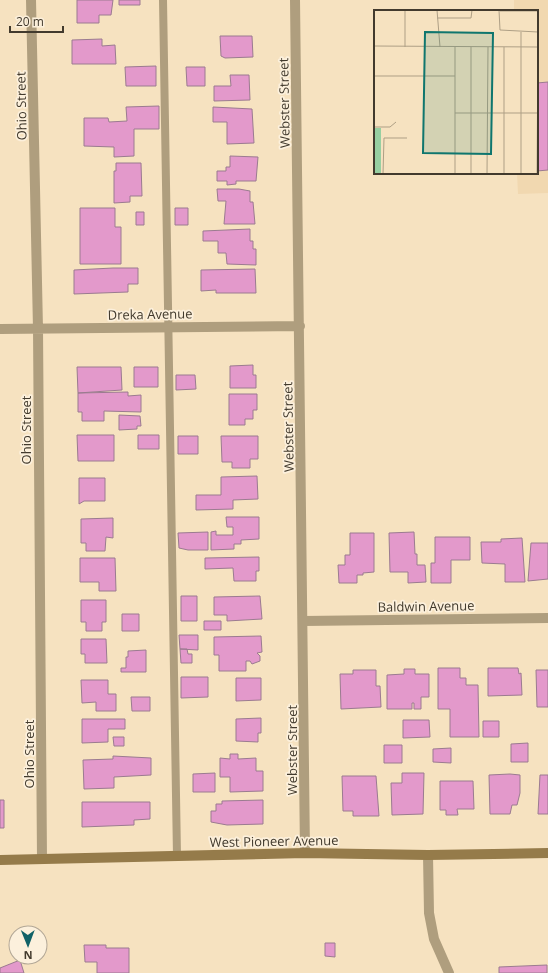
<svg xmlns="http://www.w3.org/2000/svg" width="548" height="973" font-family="'Open Sans',sans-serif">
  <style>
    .built { fill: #f1d8b0 }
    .building { fill: #e399cb; stroke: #9b7b90 }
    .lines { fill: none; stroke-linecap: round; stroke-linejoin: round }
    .lane { stroke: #af9e7e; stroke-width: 8 }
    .street { stroke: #af9e7e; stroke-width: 10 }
    .secondary { stroke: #957b4a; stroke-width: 10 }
    .labels { text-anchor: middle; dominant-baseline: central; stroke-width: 3.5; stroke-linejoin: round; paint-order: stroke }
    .street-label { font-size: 13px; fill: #423a2d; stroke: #fcf0dc }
    .inset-road { fill: none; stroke: #ae9f85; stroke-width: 1 }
    .view { fill: #0f766e; fill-opacity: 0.15; stroke: #0f766e; stroke-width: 2 }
    .inset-edge { fill: none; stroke: #423a2d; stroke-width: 2 }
  </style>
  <rect width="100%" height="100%" fill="#f6e2c0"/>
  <path class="built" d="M 514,0 L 548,0 L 548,193 L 518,194 L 517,173 L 537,173 L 537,11 L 514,11 Z"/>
  <path class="building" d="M 77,0 L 113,0 L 111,15 L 99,15 L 99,23 L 77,23 Z
    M 119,0 L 140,0 L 140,5 L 119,5 Z
    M 220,36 L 252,36 L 253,57 L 225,58 L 221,56 Z
    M 102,39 L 102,46 L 115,45 L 116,64 L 72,64 L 72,40 Z
    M 156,66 L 156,86 L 126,86 L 125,67 Z
    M 186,67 L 205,67 L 205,86 L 187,86 Z
    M 230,75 L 249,75 L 250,100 L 214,101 L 214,86 L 231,86 Z
    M 548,82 L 548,170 L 537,171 L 537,83 Z
    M 159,106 L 159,129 L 134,129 L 134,156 L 114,157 L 114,147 L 84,146 L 84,118 L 108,118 L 109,122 L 127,121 L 126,107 Z
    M 213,107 L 252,109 L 254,143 L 227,144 L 227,122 L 213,122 Z
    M 230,156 L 258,157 L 256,181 L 236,181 L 236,184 L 227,185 L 227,181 L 217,181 L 217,171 L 226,171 L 226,167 L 230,167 Z
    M 116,163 L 141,163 L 142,196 L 130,196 L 130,202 L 114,203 L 114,171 L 116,171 Z
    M 217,189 L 239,189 L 250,191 L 250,202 L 253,202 L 255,224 L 224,224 L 226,201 L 218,201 Z
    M 80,208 L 115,208 L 115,227 L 121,227 L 121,264 L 80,264 Z
    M 175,208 L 188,208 L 188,225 L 175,225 Z
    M 136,212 L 144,212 L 144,225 L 136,225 Z
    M 250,229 L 250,241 L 253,241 L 253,249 L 256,249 L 256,265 L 227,264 L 226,253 L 218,253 L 218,241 L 203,241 L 203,231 Z
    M 113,268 L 138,268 L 138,284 L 128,284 L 128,292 L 74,294 L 74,270 Z
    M 255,269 L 256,293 L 216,293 L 216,290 L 201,291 L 201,270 Z
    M 253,365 L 253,375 L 256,375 L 256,388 L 230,388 L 230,366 Z
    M 77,367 L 121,367 L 122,390 L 78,393 Z
    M 134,367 L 158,367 L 158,387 L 134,387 Z
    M 176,375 L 195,375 L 196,389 L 176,390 Z
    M 128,392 L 128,396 L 141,395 L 141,412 L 104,411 L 104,421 L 82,421 L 82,412 L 78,412 L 78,393 Z
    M 229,394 L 257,394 L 257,410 L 253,410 L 253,419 L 245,419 L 245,425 L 229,425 Z
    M 119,415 L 140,416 L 141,426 L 137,426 L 137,429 L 119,430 Z
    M 77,435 L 114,435 L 114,461 L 78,461 Z
    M 138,435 L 159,435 L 159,449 L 138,449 Z
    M 178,436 L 198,436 L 198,454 L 178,454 Z
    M 221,436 L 258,436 L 258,459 L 250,459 L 250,468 L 232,468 L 232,462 L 222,462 Z
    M 257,476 L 258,499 L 233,500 L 233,509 L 196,510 L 196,495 L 221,495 L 221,477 Z
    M 79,478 L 105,478 L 105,501 L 84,501 L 79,504 Z
    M 226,517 L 259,517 L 259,539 L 241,540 L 241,544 L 234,544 L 234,549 L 211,550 L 211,532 L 216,531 L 216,535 L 233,535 L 233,527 L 227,527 Z
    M 113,518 L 113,538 L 106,537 L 105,551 L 86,551 L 86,543 L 81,543 L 81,519 Z
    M 208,532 L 208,550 L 188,550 L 179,548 L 178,533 Z
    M 414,532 L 415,554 L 417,554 L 417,565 L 425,565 L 426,582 L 408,583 L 408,572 L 390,572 L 389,533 Z
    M 350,533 L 374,533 L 374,572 L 363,573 L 363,575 L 357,575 L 357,583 L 339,583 L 338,565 L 345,565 L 345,555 L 350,555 Z
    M 435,537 L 470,537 L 470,560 L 451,560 L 451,583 L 431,583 L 431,563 L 435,563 Z
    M 522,538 L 525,582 L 505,582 L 505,564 L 482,563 L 481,542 L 501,542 L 501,539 Z
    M 531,543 L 548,543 L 548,579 L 528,581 Z
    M 259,557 L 259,571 L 256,571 L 256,581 L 234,581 L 233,568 L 205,569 L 205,558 Z
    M 80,558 L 115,558 L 116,591 L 99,591 L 99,582 L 80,582 Z
    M 181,596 L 197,596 L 197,621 L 181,621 Z
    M 260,596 L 262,619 L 227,621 L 227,615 L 214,615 L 214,597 Z
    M 81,600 L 106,600 L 106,622 L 102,622 L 102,631 L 86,631 L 86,622 L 81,622 Z
    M 122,614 L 139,614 L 139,631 L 122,631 Z
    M 204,621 L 221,621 L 221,630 L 204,630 Z
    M 179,635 L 198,635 L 198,650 L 180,649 Z
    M 261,636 L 262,652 L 257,653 L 260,656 L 260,661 L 252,664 L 250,661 L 246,661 L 246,671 L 219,671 L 219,655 L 214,655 L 214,637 Z
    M 81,639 L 106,639 L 107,663 L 85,663 L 85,654 L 81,654 Z
    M 180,649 L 187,649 L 188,654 L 192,654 L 192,663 L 181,663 Z
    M 146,650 L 146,672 L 121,672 L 121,668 L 126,668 L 126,657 L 128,657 L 128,651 Z
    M 438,668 L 460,668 L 460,678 L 466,678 L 466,685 L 478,685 L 479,737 L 450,737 L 450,709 L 438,709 Z
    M 488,668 L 518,668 L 519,674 L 521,673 L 522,695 L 488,696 Z
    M 404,669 L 415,669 L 415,674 L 429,674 L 429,697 L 421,697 L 421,709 L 414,709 L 414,703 L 412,703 L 412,709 L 387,709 L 387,675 L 404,674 Z
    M 353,670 L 376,670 L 376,686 L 380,686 L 381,707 L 341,709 L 340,674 L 353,674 Z
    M 536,670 L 548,670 L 548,707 L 537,707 Z
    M 181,677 L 208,677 L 208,697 L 181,698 Z
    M 236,678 L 261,678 L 261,700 L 236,701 Z
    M 81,680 L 108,680 L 108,694 L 116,694 L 116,711 L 96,711 L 96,702 L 82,703 Z
    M 131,697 L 150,697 L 150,711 L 132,711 Z
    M 261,718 L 261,733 L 258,733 L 258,742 L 236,741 L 236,719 Z
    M 82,719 L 125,719 L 125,729 L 108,729 L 108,742 L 82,743 Z
    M 403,720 L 429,720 L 430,737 L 403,738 Z
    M 483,721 L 499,721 L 499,737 L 483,737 Z
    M 113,737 L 124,737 L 124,746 L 114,746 Z
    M 528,743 L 528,762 L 511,762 L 511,744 Z
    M 384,745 L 402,745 L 402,763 L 384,763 Z
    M 451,748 L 451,763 L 433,762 L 433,749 Z
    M 230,754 L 238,754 L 238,759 L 256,758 L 256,771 L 263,771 L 263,791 L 230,792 L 230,777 L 220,777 L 220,758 L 230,759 Z
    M 113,756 L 151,758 L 151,775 L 114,777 L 114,788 L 84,789 L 83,760 L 113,759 Z
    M 215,773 L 215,792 L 193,792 L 193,774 Z
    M 402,773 L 424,773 L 423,814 L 392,815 L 391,783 L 402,783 Z
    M 510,774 L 520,775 L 520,793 L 517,805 L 512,805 L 510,814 L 490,814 L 489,775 Z
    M 540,775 L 548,775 L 548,814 L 538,814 Z
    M 342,776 L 376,776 L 379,816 L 353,816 L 353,811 L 343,811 Z
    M 440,781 L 473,781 L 474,809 L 457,809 L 458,815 L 446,815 L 446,810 L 440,810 Z
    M 0,800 L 4,800 L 4,828 L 0,828 Z
    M 263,800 L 263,824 L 227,825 L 211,822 L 211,811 L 216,811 L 216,804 L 222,804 L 222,801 Z
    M 82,802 L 150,802 L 150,819 L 134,820 L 134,825 L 82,827 Z
    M 325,943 L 335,943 L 335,957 L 325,956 Z
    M 84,945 L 106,945 L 106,948 L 129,948 L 129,973 L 97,973 L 97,962 L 85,962 Z
    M 20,960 L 24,973 L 0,973 L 0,968 Z
    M 547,965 L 547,973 L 499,973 L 499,967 Z"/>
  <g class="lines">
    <path class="lane" d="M 163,0 L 177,856"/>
    <path class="street" d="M 31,0 L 38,329 L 42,859
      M 295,0 L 305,853
      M 0,329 L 300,326
      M 304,621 L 548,618
      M 428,855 L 429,913 L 434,939 L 449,973"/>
    <path class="secondary" d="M 0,860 L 305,853 L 428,855 L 548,853"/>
  </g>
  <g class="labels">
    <g class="street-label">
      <text transform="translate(284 103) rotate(-91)">Webster Street</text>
      <text transform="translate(21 106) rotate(-91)">Ohio Street</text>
      <text transform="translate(150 314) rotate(-1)">Dreka Avenue</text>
      <text transform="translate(288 427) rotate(-91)">Webster Street</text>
      <text transform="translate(26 430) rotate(-90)">Ohio Street</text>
      <text transform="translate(426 606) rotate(-1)">Baldwin Avenue</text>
      <text transform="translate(292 750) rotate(-90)">Webster Street</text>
      <text transform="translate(29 754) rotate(-90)">Ohio Street</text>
      <text transform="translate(274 841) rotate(-1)">West Pioneer Avenue</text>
    </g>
  </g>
  <g transform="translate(374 10)">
    <rect width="164" height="164" fill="#f6e2c0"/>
    <path d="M 0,118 L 7,118 L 7,163 L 0,163 Z" fill="#97cfa1"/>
    <path class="inset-road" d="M 63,0 L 66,37M 125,0 L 126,20 L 164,22M 126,1 L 164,1M 63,8 L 97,8 L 98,0M 0,36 L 164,37M 31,37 L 31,0M 97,37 L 97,164M 0,66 L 81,66M 81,103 L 164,103M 0,117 L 16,117 L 22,112M 9,164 L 10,128 L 33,128M 81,164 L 81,37M 113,164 L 114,37M 130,164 L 130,37M 147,164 L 147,22M 163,164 L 164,37"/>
    <path class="view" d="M 51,22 L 119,23 L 117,144 L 49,143 Z"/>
    <rect width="164" height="164" class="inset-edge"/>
  </g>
  <g transform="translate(28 945) rotate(179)"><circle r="19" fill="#fcf0dc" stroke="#b2a796"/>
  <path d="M0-3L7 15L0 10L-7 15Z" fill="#116267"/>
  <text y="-6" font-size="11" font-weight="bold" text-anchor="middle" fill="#423a2d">N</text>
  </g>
  <path d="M10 26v6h53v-6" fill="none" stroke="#423a2d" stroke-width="2"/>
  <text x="16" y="26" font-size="12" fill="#423a2d" stroke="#fcf0dc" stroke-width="3" paint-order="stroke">20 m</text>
</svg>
